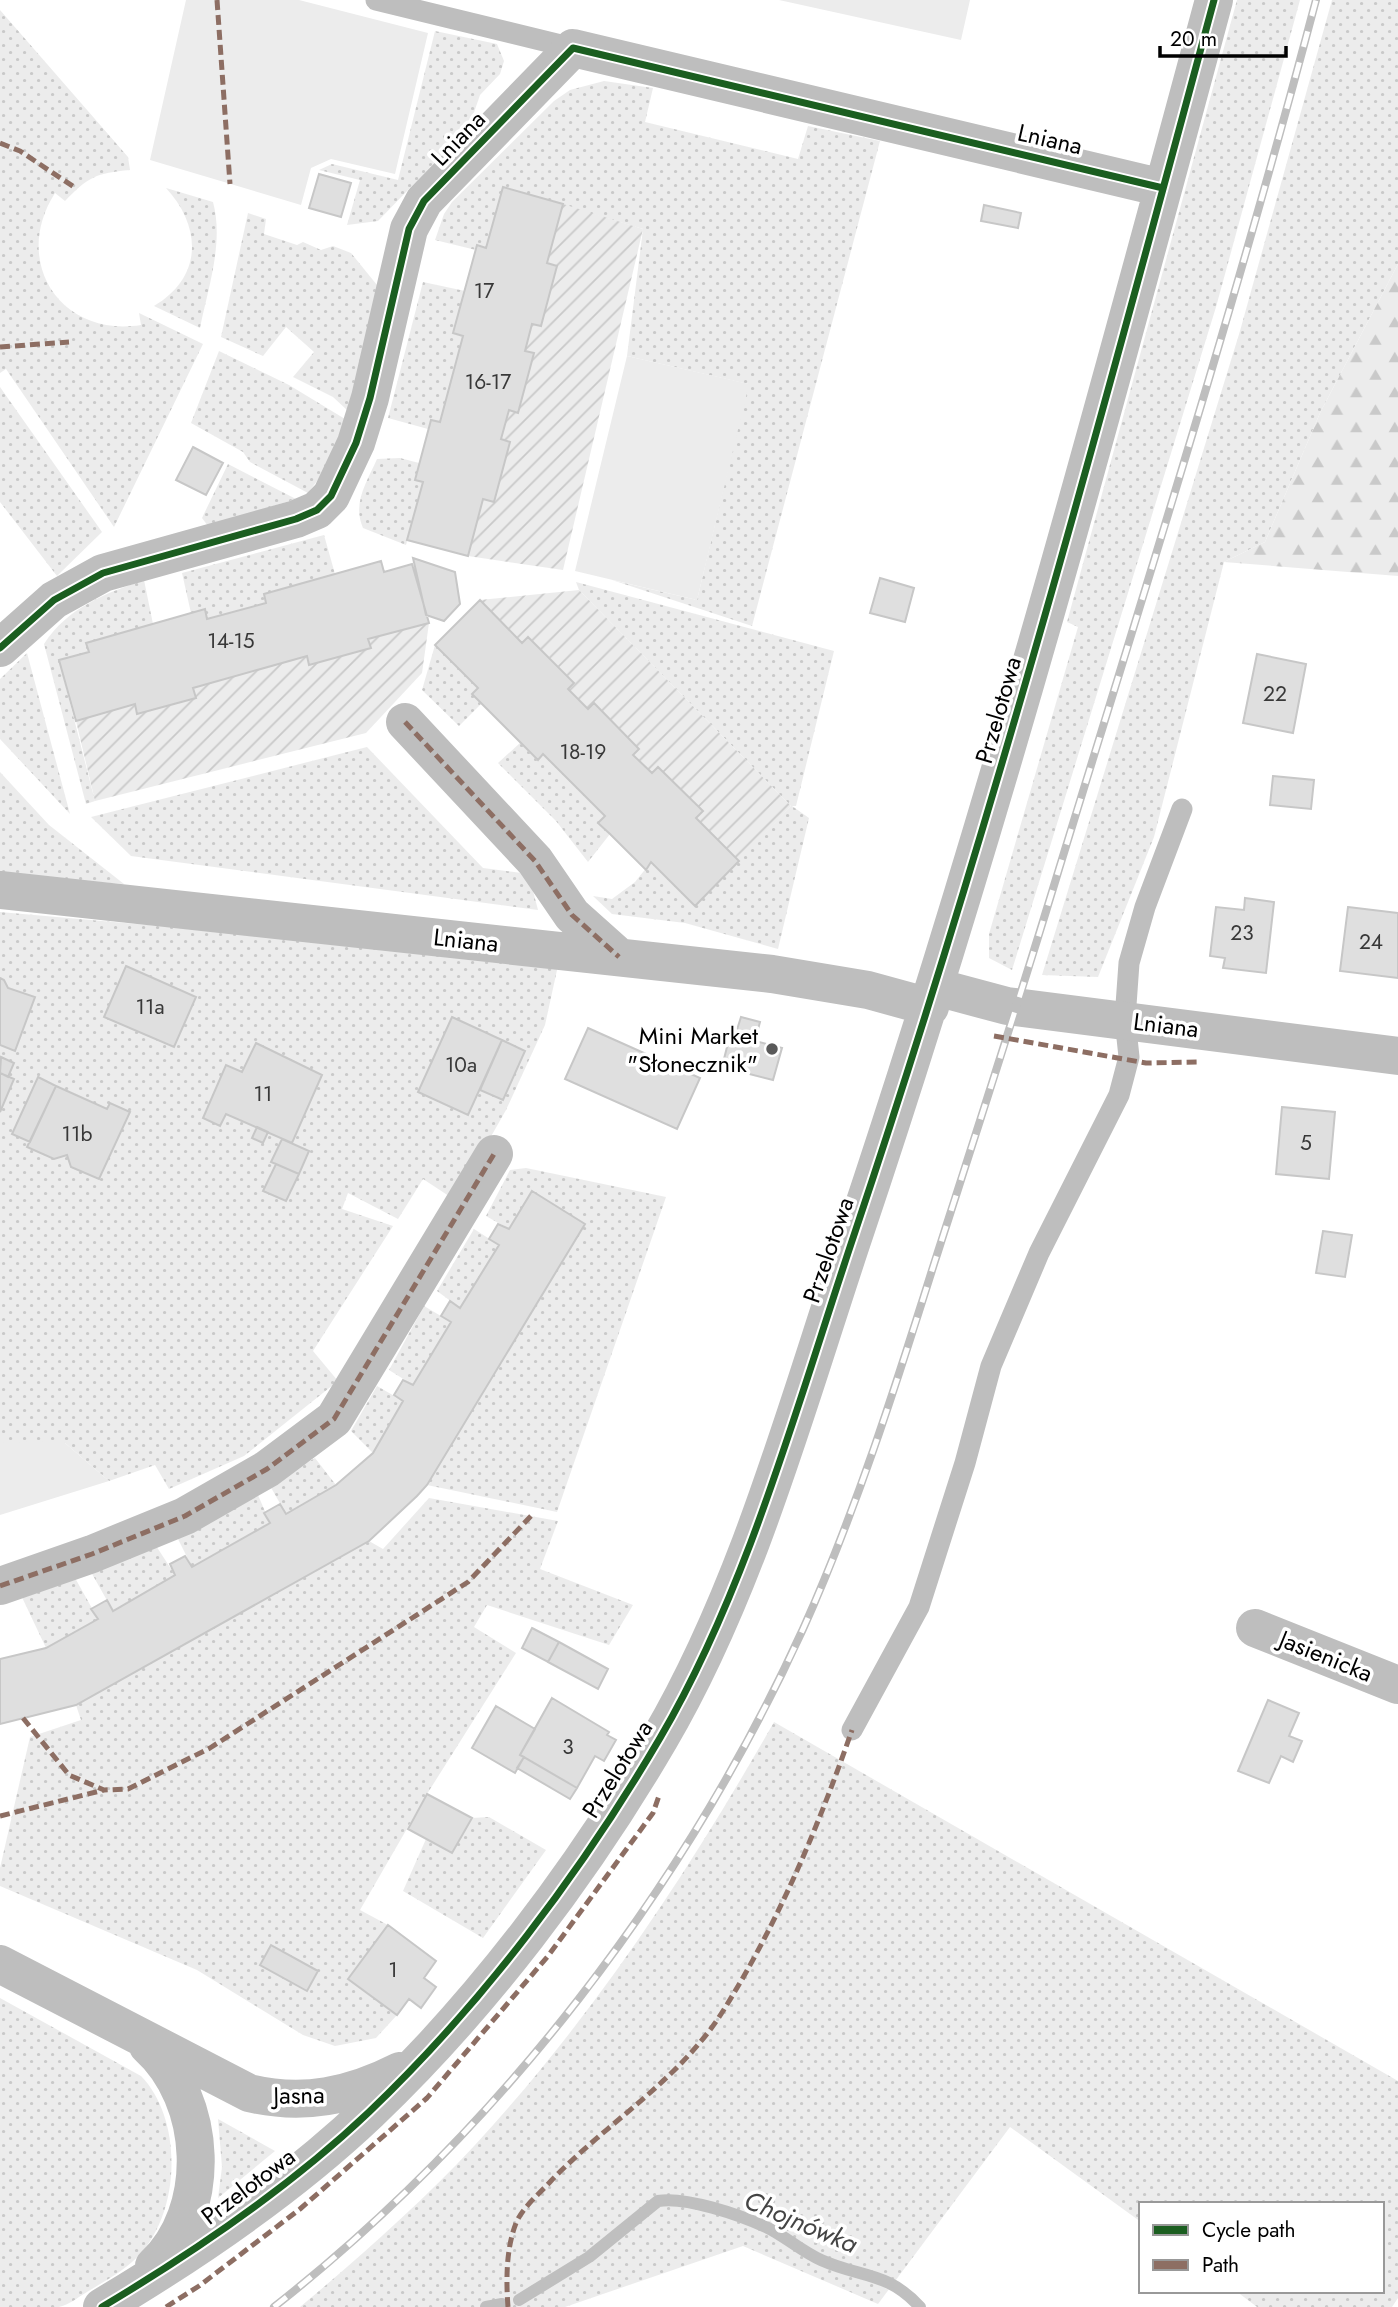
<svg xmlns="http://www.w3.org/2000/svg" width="1398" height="2307" font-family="Jost,sans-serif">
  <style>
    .grass { fill: url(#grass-dots); fill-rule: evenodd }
    .forest { fill: url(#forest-firs) }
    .park { fill: #ececec }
    .garden { fill: url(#garden-furrows) }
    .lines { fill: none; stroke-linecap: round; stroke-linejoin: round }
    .stream { stroke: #bfbfbf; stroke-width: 12 }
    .building { fill: #dfdfdf; stroke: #c7c7c7; stroke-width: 2 }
    .service { stroke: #bebebe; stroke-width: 21 }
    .minor { stroke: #bebebe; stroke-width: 38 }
    .rail-casing { stroke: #bebebe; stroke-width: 8 }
    .rail { stroke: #fff; stroke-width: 5; stroke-dasharray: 16; stroke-linecap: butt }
    .quiet { stroke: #8d6e63; stroke-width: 5; stroke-dasharray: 10 5; stroke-linecap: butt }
    .cycleway-casing { stroke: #fff; stroke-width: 11 }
    .cycleway { stroke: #1b5e20; stroke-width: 7 }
    .poi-dot { fill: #595959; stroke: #fff; stroke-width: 2.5 }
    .labels { text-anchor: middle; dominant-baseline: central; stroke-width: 7; stroke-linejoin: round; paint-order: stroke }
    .number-label { font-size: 21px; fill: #383838 }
    .street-label { font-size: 24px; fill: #000; stroke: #fff }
    .poi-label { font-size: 24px; fill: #000; stroke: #fff; text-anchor: end }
    .water-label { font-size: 26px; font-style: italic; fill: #444; stroke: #fff }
  </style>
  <defs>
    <pattern id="grass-dots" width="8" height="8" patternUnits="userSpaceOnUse" patternTransform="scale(1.75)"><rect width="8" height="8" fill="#ececec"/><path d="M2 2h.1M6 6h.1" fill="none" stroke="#c9c9c9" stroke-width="1.8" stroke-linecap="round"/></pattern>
    <pattern id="forest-firs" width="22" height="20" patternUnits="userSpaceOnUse" patternTransform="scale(1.75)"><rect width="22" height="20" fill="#ececec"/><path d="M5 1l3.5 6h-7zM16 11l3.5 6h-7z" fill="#c9c9c9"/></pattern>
    <pattern id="garden-furrows" width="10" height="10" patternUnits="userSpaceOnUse" patternTransform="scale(1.75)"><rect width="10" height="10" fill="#ececec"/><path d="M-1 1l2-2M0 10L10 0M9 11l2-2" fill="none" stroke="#c9c9c9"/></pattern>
  </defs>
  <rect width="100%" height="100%" fill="#fff"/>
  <path class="grass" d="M 1237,0 L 1300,0 L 1216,307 L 1012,970 L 989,958 L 989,934 L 1078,627 L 1067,622 Z
    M 1332,0 L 1398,0 L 1398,264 L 1320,413 L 1265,542 L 1224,562 L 1154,837 L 1098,977 L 1042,975 L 1240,331 Z
    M 0,10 L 128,157 L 130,170 C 96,173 88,177 65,201 L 55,193 C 11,262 61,338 141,325 L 139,313 L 203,344 L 114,527 L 6,369 L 0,373 Z
    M 435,31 L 497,44 L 504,61 L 500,74 L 480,95 L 469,127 L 378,221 L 347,225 L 360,180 L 319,170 L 332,164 L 398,180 Z
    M 604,81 L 653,88 L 645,122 L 798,159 L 808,126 L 880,141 L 752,626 L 612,580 L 697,600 L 748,384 L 627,356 L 643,229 L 503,187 L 486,248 L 477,245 L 476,250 L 435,240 L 444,214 L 452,202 L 554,101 L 570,90 Z
    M 166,188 L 213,202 C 224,243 208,288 200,328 L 154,306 C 203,277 202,227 166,188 Z
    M 248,213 L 266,219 L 264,234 L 297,245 L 303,242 L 321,250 L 333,246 L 351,253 L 377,285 L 379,305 L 347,410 L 333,397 L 293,377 L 314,352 L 286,327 L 263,356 L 221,337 Z
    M 423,282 L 465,291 L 453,333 L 463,336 L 440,422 L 431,420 L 428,429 L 388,418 Z
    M 219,351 L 289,385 L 345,419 L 326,469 L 308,493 L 250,462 L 243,452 L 191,423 Z
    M 0,387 L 102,532 L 57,576 L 0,502 Z
    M 400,458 L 419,463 L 415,480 L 423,482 L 406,545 L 363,528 C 352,503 367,482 377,459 Z
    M 228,464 L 296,499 L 208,526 L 202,518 Z
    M 324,535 L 335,574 L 264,594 L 266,603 L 207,619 L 204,609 L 191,613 L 182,573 Z
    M 144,580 L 153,624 L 87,643 L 89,652 L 59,660 L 95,801 L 86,804 L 44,644 C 67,608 106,593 144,580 Z
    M 576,582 L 834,651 L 796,806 L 792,806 L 809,818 L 778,949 L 685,923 L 612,914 L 593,896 L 612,899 L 635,882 L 651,862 L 695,905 L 791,806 L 579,590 Z
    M 435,645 L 478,688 L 472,694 L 481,704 L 459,726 L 422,690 Z
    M 27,653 L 70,814 L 0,739 L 0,679 Z
    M 520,743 L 537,760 L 543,754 L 605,816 L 599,823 L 610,834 L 588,862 L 556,821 L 498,763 Z
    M 367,747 L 483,868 L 522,873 L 531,883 L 538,910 L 131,856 L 91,817 Z
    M 0,772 L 49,825 L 124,884 L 0,875 Z
    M 0,912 L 559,961 L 545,1025 L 506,1110 L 455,1200 L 423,1179 L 398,1219 L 348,1193 L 342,1209 L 393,1226 L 313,1351 L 338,1381 L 244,1456 L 169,1489 L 155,1465 L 109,1481 L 65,1443 L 0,1443 ZM 38,1077 L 107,1109 L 130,1112 L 99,1179 L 71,1167 L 67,1155 L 54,1159 L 28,1147 L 30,1142 L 12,1134 Z
    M 526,1168 L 666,1197 L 557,1512 L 427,1485 L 585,1224 L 532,1191 L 509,1229 L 486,1216 L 510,1170 Z
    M 474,1229 L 499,1245 L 460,1308 L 437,1291 Z
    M 424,1306 L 451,1322 L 413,1385 L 389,1370 Z
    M 377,1386 L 403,1401 L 373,1453 L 351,1431 Z
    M 315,1458 L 336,1485 L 286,1514 L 269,1484 Z
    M 255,1488 L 270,1523 L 192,1567 L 171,1525 Z
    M 429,1498 L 558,1521 L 540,1569 L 633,1605 L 609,1645 L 487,1605 L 474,1627 L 516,1653 L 427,1794 L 360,1910 L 388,1925 L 348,1979 L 397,2015 L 376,2038 L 335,2046 L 303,2035 L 197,1970 L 0,1886 L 0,1868 L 30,1737 L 81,1720 L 76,1705 L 369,1541 L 383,1549 Z
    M 149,1535 L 175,1575 L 113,1611 L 87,1565 Z
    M 70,1569 L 98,1619 L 46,1648 L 20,1593 Z
    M 774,1722 L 1398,2081 L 1398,2298 L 1392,2307 L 1257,2307 L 1236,2291 L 1382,2291 L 1382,2204 L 1141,2204 L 1141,2222 L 1010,2127 L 878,2304 L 743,2246 L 565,2307 L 300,2307 C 361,2256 421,2203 475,2145 C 593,2017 688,1873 774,1722 Z
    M 489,1817 L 546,1850 L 483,1938 L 403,1891 L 426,1839 L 452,1853 L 472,1818 Z
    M 0,1998 L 141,2076 C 185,2121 181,2220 132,2262 C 121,2272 105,2281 92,2289 C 82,2294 70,2305 59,2307 C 41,2307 18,2307 0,2307 Z
    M 218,2119 L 275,2151 L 218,2198 L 222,2167 Z"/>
  <path class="forest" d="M 1398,264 L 1398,576 L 1224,562 L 1265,542 L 1320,413 Z"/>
  <path class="park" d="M 186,0 L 299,0 L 428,33 L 395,174 L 331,159 L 311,168 L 301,205 L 150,160 Z
    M 779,0 L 970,0 L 961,40 Z
    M 627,356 L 749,384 L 697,600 L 575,571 Z
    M 46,1441 L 65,1443 L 109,1481 L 0,1515 L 0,1443 Z"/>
  <path class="garden" d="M 563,204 L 643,229 L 563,570 L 468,556 L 483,499 L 494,501 L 510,442 L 501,439 L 509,410 L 518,413 L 533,353 L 525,351 L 532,324 L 541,326 L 557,267 L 547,263 Z
    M 579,590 L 791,806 L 739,861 L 696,818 L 703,811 L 658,767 L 652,773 L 633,755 L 639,749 L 595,703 L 588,709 L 568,689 L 574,682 L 529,637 L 522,643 L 480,600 Z
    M 429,623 L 422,673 L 366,733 L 95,801 L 76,721 L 135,704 L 138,714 L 196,698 L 193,688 L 307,656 L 310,665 L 370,648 L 368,639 Z"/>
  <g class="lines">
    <path class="stream" d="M 519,2300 L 589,2257 L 658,2201 C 685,2196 740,2215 766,2227 C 785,2236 801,2251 821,2260 C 861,2278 887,2271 920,2307
      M 486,2307 L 502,2304"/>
  </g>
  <path class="building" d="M 319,174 L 351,183 L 341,217 L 309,208 Z
    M 503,187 L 563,204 L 547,263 L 557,266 L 541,326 L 532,324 L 525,351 L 534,353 L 518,413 L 509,410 L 501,439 L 510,442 L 494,502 L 483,499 L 468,556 L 407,540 L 423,482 L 415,480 L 431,420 L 440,422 L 463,336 L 453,333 L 477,245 L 486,248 Z
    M 984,205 L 1021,213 L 1018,228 L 981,221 Z
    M 193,447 L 223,463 L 206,495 L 176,480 Z
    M 413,558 L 455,572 L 460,604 L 444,621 L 426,615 Z
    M 381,561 L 384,572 L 412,564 L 429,623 L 368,639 L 371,648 L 309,665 L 307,656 L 193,688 L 196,698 L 137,714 L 135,704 L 76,721 L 59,660 L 89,652 L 86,643 L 205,609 L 207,619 L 266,603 L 264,594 Z
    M 880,578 L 914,588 L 905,622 L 870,613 Z
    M 480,600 L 522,643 L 528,637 L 574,683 L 568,689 L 588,709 L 594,703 L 639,749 L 633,755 L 652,773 L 658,767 L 703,811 L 696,818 L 739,861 L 695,906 L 651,862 L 646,870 L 610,834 L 598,823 L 605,816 L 543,754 L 538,760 L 472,694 L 478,688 L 435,645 Z
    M 1257,654 L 1306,664 L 1293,733 L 1243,723 Z
    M 1273,776 L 1314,780 L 1311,809 L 1270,805 Z
    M 1245,898 L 1274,902 L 1266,973 L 1223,968 L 1225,958 L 1210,956 L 1216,907 L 1244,910 Z
    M 1348,907 L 1398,913 L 1398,978 L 1340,971 Z
    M 126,966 L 196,997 L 174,1047 L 104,1017 Z
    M 0,978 L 4,980 L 8,988 L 35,997 L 15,1051 L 0,1045 Z
    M 452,1017 L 502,1040 L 468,1115 L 418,1092 Z
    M 741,1017 L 760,1022 L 755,1041 L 782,1048 L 773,1080 L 722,1067 L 730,1035 L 735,1036 Z
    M 588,1028 L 700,1078 L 677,1129 L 565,1079 Z
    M 502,1040 L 525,1051 L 503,1100 L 480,1090 Z
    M 256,1043 L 322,1075 L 292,1143 L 226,1114 L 220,1126 L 203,1118 L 226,1065 L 242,1072 Z
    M 1,1057 L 14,1063 L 8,1077 L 0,1073 Z
    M 0,1073 L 14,1079 L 0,1112 Z
    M 38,1077 L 56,1086 L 30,1142 L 12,1134 Z
    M 56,1086 L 107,1109 L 110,1103 L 130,1112 L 99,1179 L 71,1167 L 67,1155 L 54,1159 L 27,1147 Z
    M 1282,1107 L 1335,1112 L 1329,1179 L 1276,1174 Z
    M 257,1127 L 268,1132 L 263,1143 L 252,1138 Z
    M 282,1139 L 309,1151 L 299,1174 L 271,1162 Z
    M 276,1164 L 299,1174 L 286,1201 L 263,1191 Z
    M 532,1191 L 585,1224 L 427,1485 L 417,1496 L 369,1541 L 76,1705 L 0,1724 L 0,1659 L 46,1648 L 98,1619 L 91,1609 L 107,1600 L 113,1611 L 175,1575 L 170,1564 L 185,1556 L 192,1567 L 270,1523 L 264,1513 L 280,1504 L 286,1514 L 336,1485 L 373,1453 L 403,1401 L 394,1395 L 403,1380 L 413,1385 L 451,1322 L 441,1316 L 450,1301 L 460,1308 L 499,1245 L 489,1239 L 498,1224 L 509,1229 Z
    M 1323,1231 L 1352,1235 L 1345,1277 L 1316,1273 Z
    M 532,1628 L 559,1642 L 548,1662 L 522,1648 Z
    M 559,1642 L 608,1669 L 598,1689 L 548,1662 Z
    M 552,1698 L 609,1732 L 607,1735 L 616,1740 L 604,1761 L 595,1756 L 577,1788 L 520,1755 Z
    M 1268,1700 L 1299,1713 L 1289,1736 L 1302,1741 L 1293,1762 L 1281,1756 L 1269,1783 L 1238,1771 Z
    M 496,1706 L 535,1729 L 520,1755 L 524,1757 L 515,1773 L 472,1748 Z
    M 524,1757 L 577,1788 L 570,1799 L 517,1768 Z
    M 427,1794 L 472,1818 L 452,1853 L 408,1829 Z
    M 388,1925 L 436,1961 L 424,1978 L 436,1987 L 421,2008 L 409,1999 L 397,2015 L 348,1979 Z
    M 271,1945 L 318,1971 L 307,1991 L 260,1965 Z"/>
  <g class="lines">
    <path class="service" d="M 376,0 L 573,48
      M 852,1730 L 919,1607 L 965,1463 L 991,1366 L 1039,1253 L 1119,1095 L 1129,1057 L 1125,1019 L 1129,963 L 1145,907 L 1182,809"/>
    <path class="minor" d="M 0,648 L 54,600 L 103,573 L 296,519 L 317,510 L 331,496 L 356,443 L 370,398 L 409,229 L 424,201 L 573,48 L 1163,188
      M 405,722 L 535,861 L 572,915 L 619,957
      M 0,890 L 772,974 L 868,990 L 930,1007
      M 936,987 L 1007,1006 L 1398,1056
      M 0,1586 L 92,1554 L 185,1516 L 267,1469 L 334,1419 L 494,1154
      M 1255,1628 L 1398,1685
      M 0,1964 L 249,2093 C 303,2106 351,2096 400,2071
      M 148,2046 C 208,2100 213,2211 154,2266
      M 102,2307 C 196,2251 289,2188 369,2112 C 482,2004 581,1873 660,1738 C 749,1586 799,1398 855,1232 C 991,827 1103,413 1214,0"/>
    <defs>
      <path id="rail" d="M 274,2307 C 499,2130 684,1890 803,1629 C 856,1511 895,1388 934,1264 C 976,1133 1019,1001 1059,869 C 1148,580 1239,292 1316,0"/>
    </defs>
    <use href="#rail" class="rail-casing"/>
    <use href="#rail" class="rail"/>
    <path class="quiet" d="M 217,0 L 230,184
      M 0,143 L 20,151 L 77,189
      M 0,347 L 69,342
      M 405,722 L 535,861 L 572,915 L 619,957
      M 994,1036 L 1146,1063 L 1201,1062
      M 0,1586 L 92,1554 L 185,1516 L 267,1469 L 334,1419 L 494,1154
      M 23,1718 L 69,1775 L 104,1790 L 128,1789 L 210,1748 L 468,1582 L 531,1516
      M 0,1816 L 104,1790
      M 166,2307 L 199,2286 L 300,2209 L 427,2098 L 548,1956 L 653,1813 L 660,1793
      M 508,2307 C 506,2280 506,2249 516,2223 C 523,2207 538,2195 550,2182 C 606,2123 679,2081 723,2011 C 778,1923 818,1828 852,1730"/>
    <defs>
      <path id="cycleway" d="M 0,648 L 54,600 L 103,573 L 296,519 L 317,510 L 331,496 L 356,443 L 370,398 L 409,229 L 424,201 L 573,48 L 1163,188
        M 102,2307 C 196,2251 289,2188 369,2112 C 482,2004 581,1873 660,1738 C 749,1586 799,1398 855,1232 C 991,827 1103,413 1214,0"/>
    </defs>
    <use href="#cycleway" class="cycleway-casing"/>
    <use href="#cycleway" class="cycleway"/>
  </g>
  <circle class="poi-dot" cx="772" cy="1049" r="7"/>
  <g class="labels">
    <g class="number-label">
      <text x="484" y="291">17</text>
      <text x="488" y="382">16-17</text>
      <text x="231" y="641">14-15</text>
      <text x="1275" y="694">22</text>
      <text x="583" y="752">18-19</text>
      <text x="1242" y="933">23</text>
      <text x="1371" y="942">24</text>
      <text x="150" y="1007">11a</text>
      <text x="461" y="1065">10a</text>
      <text x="263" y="1094">11</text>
      <text x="77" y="1134">11b</text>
      <text x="1306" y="1143">5</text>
      <text x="568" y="1747">3</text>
      <text x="393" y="1970">1</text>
    </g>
    <g class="street-label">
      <text transform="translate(458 138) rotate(-46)">Lniana</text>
      <text transform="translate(1050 139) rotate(13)">Lniana</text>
      <text transform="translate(998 710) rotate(-74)">Przelotowa</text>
      <text transform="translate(466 940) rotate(6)">Lniana</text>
      <text transform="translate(1166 1025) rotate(7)">Lniana</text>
      <text transform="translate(828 1250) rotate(-71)">Przelotowa</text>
      <text transform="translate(1326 1656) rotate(22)">Jasienicka</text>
      <text transform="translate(617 1769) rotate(-58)">Przelotowa</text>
      <text transform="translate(299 2095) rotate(-1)">Jasna</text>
      <text transform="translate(248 2186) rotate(-37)">Przelotowa</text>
    </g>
    <g class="poi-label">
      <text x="758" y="1035">Mini Market<tspan x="758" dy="28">"Słonecznik"</tspan></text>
    </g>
    <g class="water-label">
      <text transform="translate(801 2222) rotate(23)">Chojnówka</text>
    </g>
  </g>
  <rect x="1139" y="2202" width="245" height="91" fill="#ffffff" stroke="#999999" stroke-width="2"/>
  <rect x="1153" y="2225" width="35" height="10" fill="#1b5e20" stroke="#999999" stroke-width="2"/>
  <text x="1202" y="2237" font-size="21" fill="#000000">Cycle path</text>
  <rect x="1153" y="2260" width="35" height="10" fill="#8d6e63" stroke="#999999" stroke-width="2"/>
  <text x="1202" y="2272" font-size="21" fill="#000000">Path</text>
  <path d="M1160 46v10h126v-10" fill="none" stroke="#000000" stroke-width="3.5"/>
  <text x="1170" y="46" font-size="21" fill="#000000" stroke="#ffffff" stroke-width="5" paint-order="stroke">20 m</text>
</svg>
